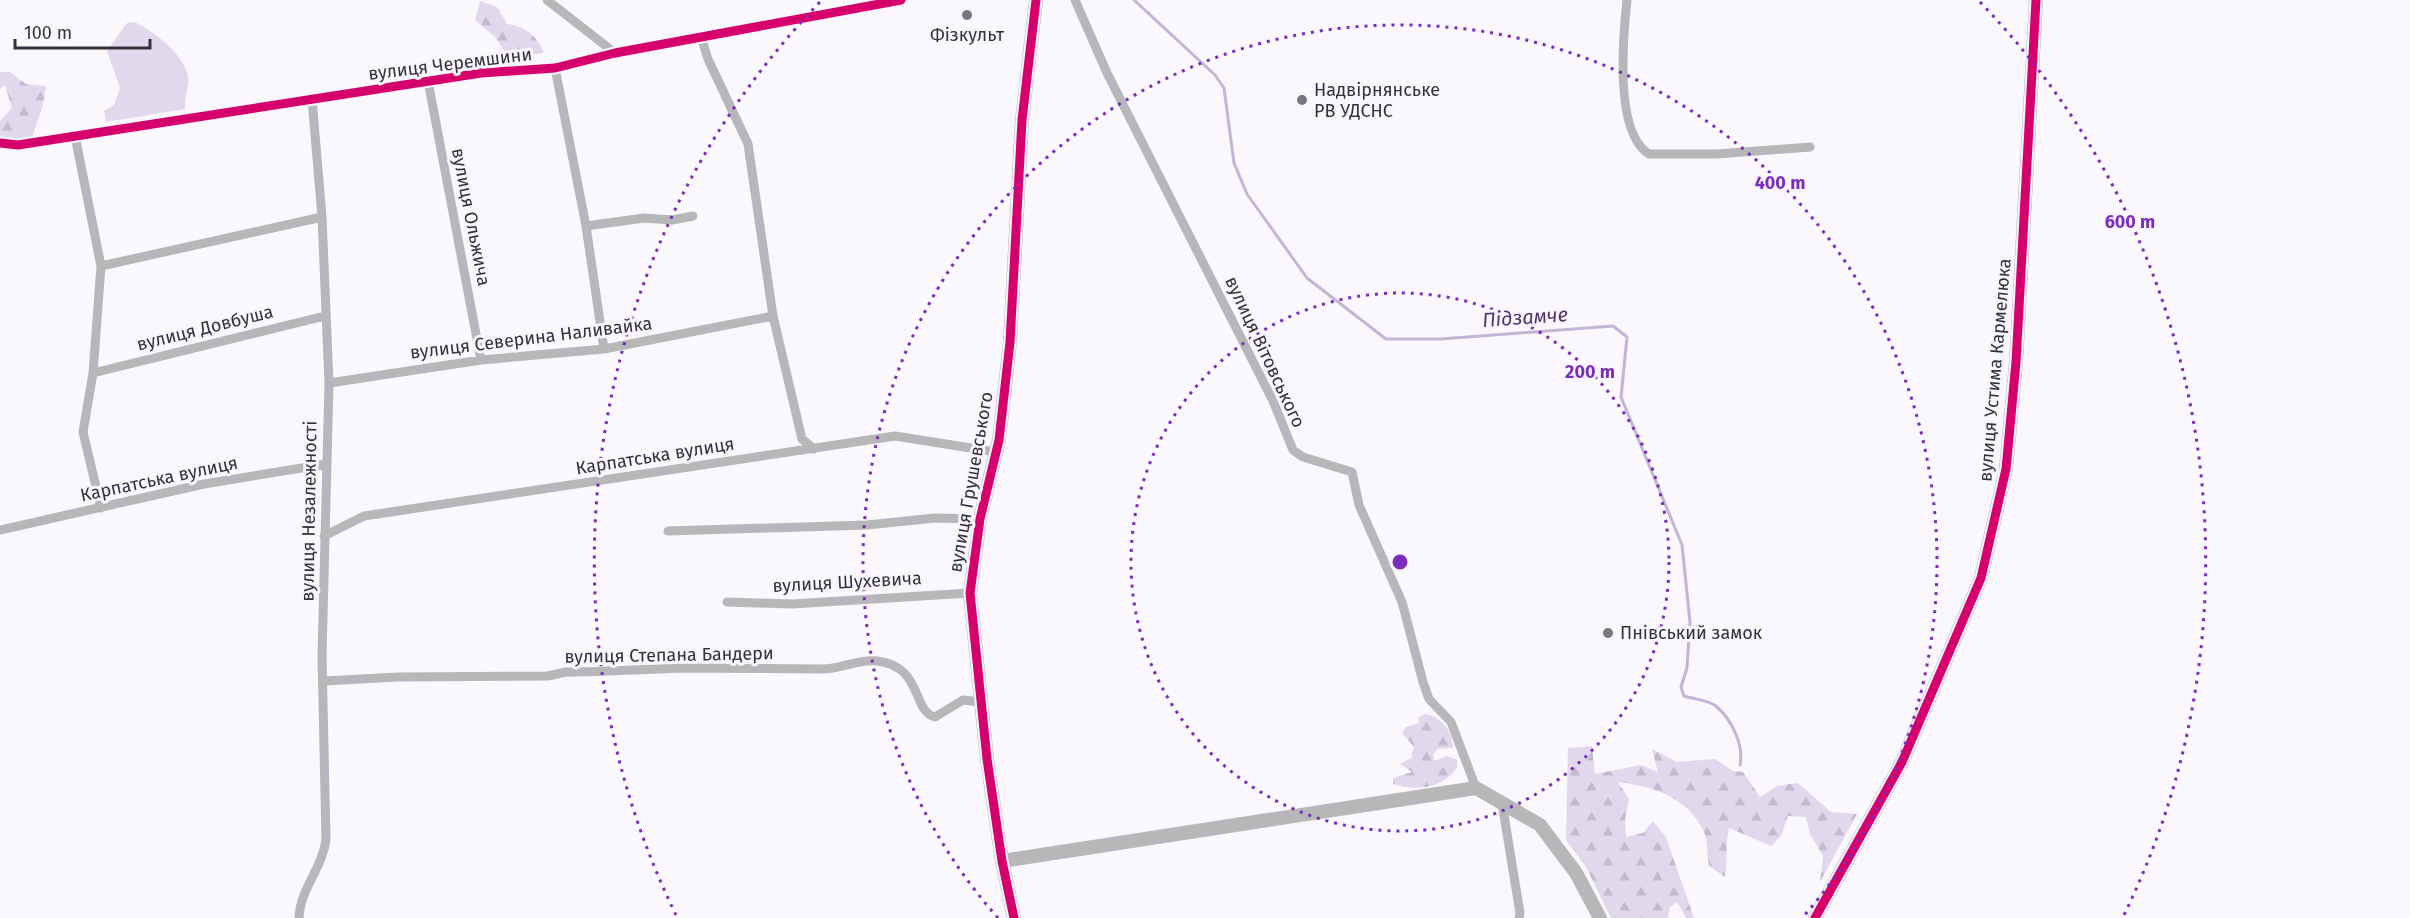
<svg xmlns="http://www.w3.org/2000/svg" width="2410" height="918" font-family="'Fira Sans',sans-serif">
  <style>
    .grass { fill: #e2d8ee }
    .forest { fill: url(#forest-firs) }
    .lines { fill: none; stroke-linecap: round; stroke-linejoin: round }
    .stream { stroke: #c3b5d5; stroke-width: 3 }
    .street { stroke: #b7b6b9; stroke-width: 9 }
    .secondary { stroke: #b7b6b8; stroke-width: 14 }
    .cycleway-casing { stroke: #f9f5ff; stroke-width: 13 }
    .cycleway { stroke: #d6006c; stroke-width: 9 }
    .ring { fill: none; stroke: #7b2cbf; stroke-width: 3; stroke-dasharray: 3 6 }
    .poi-dot { fill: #79767d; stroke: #f9f5ff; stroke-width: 2 }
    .labels { text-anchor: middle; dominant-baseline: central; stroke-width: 6; stroke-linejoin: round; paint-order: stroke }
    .poi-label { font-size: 18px; fill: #343138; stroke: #f9f5ff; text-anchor: start }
    .street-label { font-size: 18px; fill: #343138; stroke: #f9f5ff }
    .water-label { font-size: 20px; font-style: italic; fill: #50346b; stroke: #f9f5ff }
    .centre { fill: #7b2cbf; stroke: #f9f5ff; stroke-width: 3 }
    .ring-label { font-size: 18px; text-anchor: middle; font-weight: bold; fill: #7b2cbf; stroke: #f9f5ff; stroke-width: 6; stroke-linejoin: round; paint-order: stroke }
  </style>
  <defs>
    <pattern id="forest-firs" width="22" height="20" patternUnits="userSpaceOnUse" patternTransform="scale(1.5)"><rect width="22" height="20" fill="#e2d8ee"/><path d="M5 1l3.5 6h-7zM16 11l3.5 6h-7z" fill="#c2bacd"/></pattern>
  </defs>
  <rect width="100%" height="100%" fill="#faf7fd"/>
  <path class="grass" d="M 135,22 C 155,33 182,52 188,76 C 190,83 184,99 185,109 L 106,122 L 104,111 L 114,105 L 120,88 L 107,51 L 127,23 Z"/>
  <path class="forest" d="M 480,1 L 497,7 L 507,24 C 525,26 537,36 544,53 L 509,58 L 495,37 L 475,20 Z
    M 0,72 L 10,72 L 26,84 L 46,86 L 43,105 L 31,140 L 0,146 L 0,121 L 12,108 L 5,85 L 0,89 Z
    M 1425,714 C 1442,717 1453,732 1453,748 L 1438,749 L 1433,755 L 1434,761 L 1447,756 L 1457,760 L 1457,768 C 1442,789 1417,791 1393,784 L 1393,778 L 1412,772 L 1400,764 L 1413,757 L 1411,755 L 1414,747 L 1402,733 L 1406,727 L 1419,723 L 1418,718 Z
    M 1592,746 L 1595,774 L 1641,765 L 1658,772 L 1652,749 L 1677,762 L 1715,759 L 1733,771 L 1743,772 L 1760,797 L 1777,786 L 1798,783 L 1831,812 L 1857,814 L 1820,882 L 1823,856 L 1810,834 L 1806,817 L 1788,816 L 1781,836 L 1771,846 L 1729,828 C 1725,845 1728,859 1725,877 L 1709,866 C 1707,856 1708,841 1704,832 C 1687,796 1654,787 1618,782 L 1629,799 L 1625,820 L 1626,837 L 1643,833 L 1653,821 L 1666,837 L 1694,918 L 1686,918 L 1677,902 L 1670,907 L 1668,918 L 1611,918 L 1586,867 L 1566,840 L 1568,748 Z"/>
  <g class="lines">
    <path class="stream" d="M 1134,0 L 1215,75 L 1224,88 L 1234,163 L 1247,194 L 1307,278 L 1386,339 L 1441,339 L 1613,326 L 1627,337 L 1621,397 L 1682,545 L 1690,622 L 1687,668 L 1681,687 L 1684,696 C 1693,699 1709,700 1716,706 C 1732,720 1744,745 1740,765"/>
    <path class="street" d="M 547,0 L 615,53
      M 1075,0 L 1107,73 L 1273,401 L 1293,450 L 1303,457 L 1352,472 L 1359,505 L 1402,602 L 1423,682 L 1429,699 L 1451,722 L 1476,788
      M 1627,0 C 1623,37 1614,132 1649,154 L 1717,154 L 1810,147
      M 701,37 L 708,59 L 748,144 L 773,316 L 802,439 L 814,449
      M 555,68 L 586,226 L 604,349
      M 428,81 L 481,360
      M 75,136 L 101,266 L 93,373 L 83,432 L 101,508
      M 0,143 L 18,145 L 481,73 L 555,68 L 615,53 L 901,0
      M 586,226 L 644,218 L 672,220 L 693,216
      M 101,266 L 322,217
      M 93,373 L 325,316
      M 329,383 L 481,360 L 604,349 L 773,316
      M 0,530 L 204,484 L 326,464
      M 668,531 L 867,525 L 935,518 L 980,519
      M 324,536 L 364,516 L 384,513 L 895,436 L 996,452
      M 727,602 L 792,604 L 970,593
      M 324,681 L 398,677 L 548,676 L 566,672 C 606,672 646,669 685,668 C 731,668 777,669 823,669 C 841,669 858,659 877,661 C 923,666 912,712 935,717 L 963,700 L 981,702
      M 1502,803 L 1520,913 L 1519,918
      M 299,918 C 300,889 322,869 326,840 L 322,656 L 329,383 L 322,217 L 312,99"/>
    <path class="secondary" d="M 1002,861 L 1476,788 L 1540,825 L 1576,873 L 1600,918
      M 1014,918 L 1002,861 L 987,759 L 970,593 L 980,519 L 999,440 L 1010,342 L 1022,120 L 1036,0
      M 1815,918 L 1902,762 L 1981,578 L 2006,469 L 2016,362 L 2036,0"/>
    <defs>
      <path id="cycleway" d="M 0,143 L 18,145 L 481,73 L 555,68 L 615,53 L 901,0
        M 1014,918 L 1002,861 L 987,759 L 970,593 L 980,519 L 999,440 L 1010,342 L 1022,120 L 1036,0
        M 1815,918 L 1902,762 L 1981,578 L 2006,469 L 2016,362 L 2036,0"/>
    </defs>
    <use href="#cycleway" class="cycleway-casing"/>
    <use href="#cycleway" class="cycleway"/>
  </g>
  <g class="ring">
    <circle cx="1400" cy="562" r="269"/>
    <path d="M998 918A537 537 0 1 1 1802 918"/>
    <path d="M676 915A806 806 0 0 1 820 2M1980 2A806 806 0 0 1 2124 915"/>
  </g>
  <g class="poi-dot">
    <circle cx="967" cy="15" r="6"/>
    <circle cx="1302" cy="100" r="6"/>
    <circle cx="1608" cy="633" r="6"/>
  </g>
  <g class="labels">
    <g class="poi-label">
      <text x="967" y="35" text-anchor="middle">Фізкульт</text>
      <text x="1314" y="90">Надвірнянське<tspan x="1314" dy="21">РВ УДСНС</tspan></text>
      <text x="1620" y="633">Пнівський замок</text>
    </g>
    <g class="street-label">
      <text transform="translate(450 64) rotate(-7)">вулиця Черемшини</text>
      <text transform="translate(471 217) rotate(79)">вулиця Ольжича</text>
      <text transform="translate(205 328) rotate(-14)">вулиця Довбуша</text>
      <text transform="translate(531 338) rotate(-7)">вулиця Северина Наливайка</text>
      <text transform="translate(1265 352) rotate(65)">вулиця Вітовського</text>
      <text transform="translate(1995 370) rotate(-85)">вулиця Устима Кармелюка</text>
      <text transform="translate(655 456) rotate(-9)">Карпатська вулиця</text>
      <text transform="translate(159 479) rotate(-12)">Карпатська вулиця</text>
      <text transform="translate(971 482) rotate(-80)">вулиця Грушевського</text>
      <text transform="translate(309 511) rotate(-89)">вулиця Незалежності</text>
      <text transform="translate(847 582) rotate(-3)">вулиця Шухевича</text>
      <text transform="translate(669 655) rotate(-1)">вулиця Степана Бандери</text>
    </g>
    <g class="water-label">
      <text transform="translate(1525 317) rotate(-4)">Підзамче</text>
    </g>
  </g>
  <circle cx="1400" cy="562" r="9" class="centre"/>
  <g class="ring-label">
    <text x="1780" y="189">400 m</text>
    <text x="2130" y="228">600 m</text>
    <text x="1590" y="378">200 m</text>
  </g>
  <path d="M15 39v9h135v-9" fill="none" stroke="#343138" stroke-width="3"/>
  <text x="24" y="39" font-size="18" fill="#343138" stroke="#f9f5ff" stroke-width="4.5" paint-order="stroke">100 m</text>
</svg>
